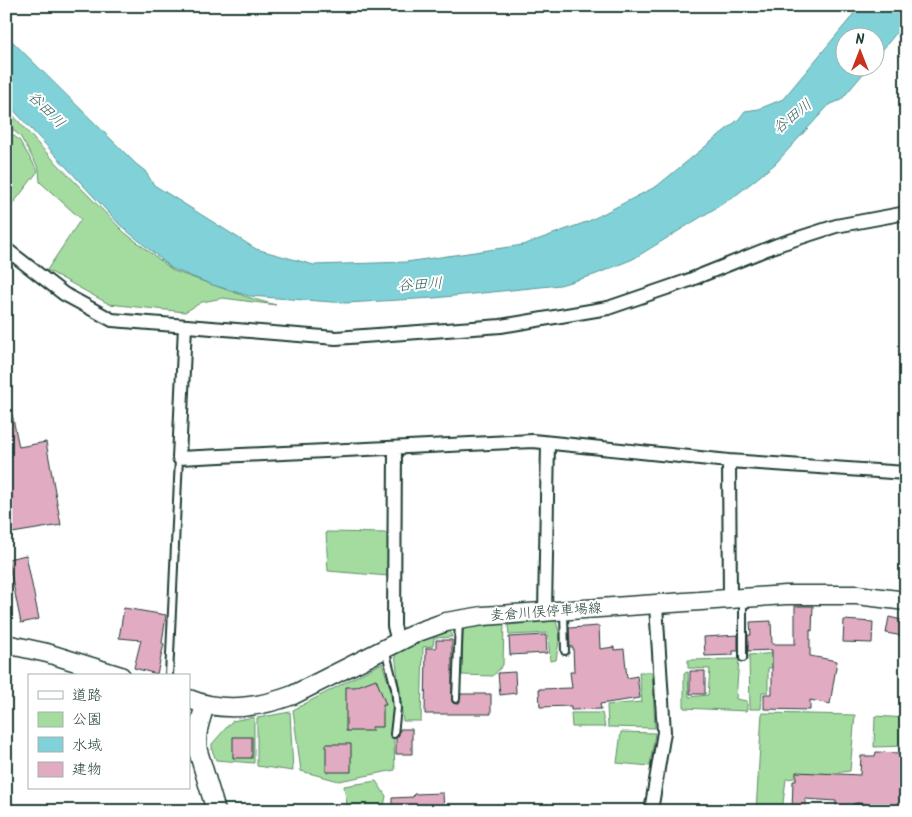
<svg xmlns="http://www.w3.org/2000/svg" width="912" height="817" font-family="Kalam,'Klee One',sans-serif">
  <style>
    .green { fill: #a4dca0; stroke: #628c6a }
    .water { fill: #81d2d8; stroke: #5a9696 }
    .building { fill: #e1abc2; stroke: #1f3d34 }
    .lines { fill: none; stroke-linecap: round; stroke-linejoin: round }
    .lane-casing { stroke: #1f3d34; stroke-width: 10 }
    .street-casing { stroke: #1f3d34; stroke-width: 16 }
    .secondary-casing { stroke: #1f3d34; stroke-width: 21 }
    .lane { stroke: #fff; stroke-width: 6 }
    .street { stroke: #fff; stroke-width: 12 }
    .secondary { stroke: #fff; stroke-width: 18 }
    .labels { text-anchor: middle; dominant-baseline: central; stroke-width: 4; stroke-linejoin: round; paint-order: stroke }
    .street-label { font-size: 14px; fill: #1f3d34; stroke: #fff }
    .water-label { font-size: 15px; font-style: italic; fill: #38625d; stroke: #fff }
  </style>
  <rect width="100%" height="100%" fill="#fff"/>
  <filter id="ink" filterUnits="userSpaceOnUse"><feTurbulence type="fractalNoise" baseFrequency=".02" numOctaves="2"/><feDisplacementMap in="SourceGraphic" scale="10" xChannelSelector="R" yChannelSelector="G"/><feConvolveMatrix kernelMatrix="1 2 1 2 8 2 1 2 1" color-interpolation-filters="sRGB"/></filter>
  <g filter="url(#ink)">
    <path class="green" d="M 6,107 L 39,145 L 124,232 L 174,271 L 250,298 L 276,305 L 223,298 L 202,302 L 185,312 L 109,304 L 47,270 L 81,219 L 40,182 L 39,169 L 20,136 L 6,124 Z
      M 6,129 L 19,140 L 38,171 L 6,213 Z
      M 326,532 L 388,533 L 388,576 L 328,571 Z
      M 556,621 L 560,635 L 556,660 L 550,661 L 548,633 L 509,635 L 508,625 Z
      M 504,624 L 503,665 L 493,676 L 462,675 L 463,628 Z
      M 450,631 L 452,637 L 434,638 L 433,646 L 423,647 L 421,721 L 403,721 L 395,653 L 422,640 Z
      M 781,653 L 781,667 L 768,668 L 768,692 L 762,692 L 761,709 L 750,709 L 749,655 Z
      M 739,659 L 736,699 L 747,701 L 747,711 L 684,708 L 684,673 L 688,672 L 689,697 L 708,695 L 710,669 L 688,668 L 688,660 Z
      M 382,663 L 392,694 L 395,770 L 339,781 L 301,771 L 293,710 Z
      M 639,672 L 652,672 L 655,728 L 608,727 L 607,705 L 642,702 Z
      M 290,712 L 293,771 L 257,766 L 257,718 Z
      M 571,713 L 602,713 L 605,727 L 572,727 Z
      M 762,713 L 855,715 L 850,771 L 786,779 L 782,811 L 756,811 Z
      M 875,716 L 906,718 L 906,746 L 874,747 Z
      M 254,717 L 254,763 L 216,760 L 212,750 L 212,744 L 226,728 L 232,721 Z
      M 621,732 L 655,733 L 650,766 L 617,763 Z
      M 376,781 L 386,796 L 383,811 L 348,811 L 344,786 Z"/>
    <path class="water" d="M 859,6 L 906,6 L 906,21 L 875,59 L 874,38 L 844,38 L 844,68 L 868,68 L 841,100 L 829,105 L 775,164 L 735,196 L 633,259 L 594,275 L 560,285 L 434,298 L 346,303 L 249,296 L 213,285 L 173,269 L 120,225 L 6,102 L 6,35 L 136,164 L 145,171 L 154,185 L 256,249 L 314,265 L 406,262 L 523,245 L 589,221 L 657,186 L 739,119 L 745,111 L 759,109 L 783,99 L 849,20 Z"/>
    <path class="building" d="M 12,414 L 19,447 L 46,442 L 61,525 L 6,534 L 6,415 Z
      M 26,555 L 39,619 L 21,623 L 8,559 Z
      M 795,606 L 813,606 L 812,631 L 810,630 L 810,656 L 837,661 L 830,704 L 810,700 L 810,710 L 764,709 L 764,694 L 772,694 L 772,650 L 748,651 L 748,635 L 751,635 L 750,622 L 771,621 L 772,644 L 795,644 Z
      M 124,608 L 166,615 L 162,643 L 164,644 L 157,674 L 134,668 L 141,640 L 119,638 Z
      M 889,617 L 906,621 L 903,636 L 886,633 Z
      M 844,620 L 873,622 L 872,643 L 843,642 Z
      M 599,626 L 600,649 L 614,647 L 614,650 L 624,649 L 627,678 L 637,676 L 640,698 L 600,704 L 601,709 L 571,710 L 571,706 L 540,707 L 539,689 L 572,688 L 570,672 L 574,672 L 573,647 L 570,647 L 569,628 Z
      M 546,635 L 547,653 L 510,655 L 509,637 Z
      M 738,635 L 738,651 L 733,651 L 733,655 L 705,656 L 704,637 Z
      M 436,640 L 452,640 L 452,702 L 455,704 L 459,703 L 461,694 L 491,694 L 491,714 L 425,714 L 426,648 L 436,648 Z
      M 690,671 L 705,671 L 705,694 L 690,694 Z
      M 515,672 L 516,693 L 500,695 L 498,673 Z
      M 376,679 L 386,705 L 383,705 L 383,727 L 372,727 L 372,731 L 346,731 L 346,687 L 355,687 Z
      M 400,729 L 412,729 L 412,754 L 396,754 L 396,738 L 399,735 Z
      M 233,737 L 252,737 L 252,758 L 233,758 Z
      M 326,744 L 351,744 L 351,772 L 326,772 Z
      M 876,752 L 899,753 L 899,755 L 906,755 L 905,778 L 902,778 L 901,811 L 870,809 L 866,804 L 857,803 L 853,804 L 849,808 L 849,811 L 836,811 L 836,801 L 805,799 L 806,811 L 792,811 L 793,781 L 796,781 L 796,772 L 860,775 L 861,756 L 875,756 Z
      M 443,793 L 444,811 L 392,811 L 392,798 L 413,797 L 414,794 Z"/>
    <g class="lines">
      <defs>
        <path id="lane" d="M 743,599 L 743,658
          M 564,613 L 565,651
          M 385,649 L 395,688 L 397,708 L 394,734
          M 169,676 L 179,458
          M 456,699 L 459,620"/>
        <path id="street" d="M 6,249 L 64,294 L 112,320 L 336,338 L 501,326 L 608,308 L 687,281 L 777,245 L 836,226 L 906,213
          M 185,326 L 179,458 L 533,441 L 729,461 L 906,473
          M 395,448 L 394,626 L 398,642
          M 729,461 L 730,599
          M 545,612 L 548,443
          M 651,811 L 664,732 L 656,605
          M 857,811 L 862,811"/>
        <path id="secondary" d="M 6,644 L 47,653 L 121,676
          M 189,699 C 223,713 258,708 293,695 L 418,632 L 446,622 L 483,616 L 786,595 L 857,595 L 906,601
          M 205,706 C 200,721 195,734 198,751 L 216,811"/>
      </defs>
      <use href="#lane" class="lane-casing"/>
      <use href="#street" class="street-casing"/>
      <use href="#secondary" class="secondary-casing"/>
      <use href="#lane" class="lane"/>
      <use href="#street" class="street"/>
      <use href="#secondary" class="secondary"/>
    </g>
  </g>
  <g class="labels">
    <g class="street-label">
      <text transform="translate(546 612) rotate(-4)">麦倉川俣停車場線</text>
    </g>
    <g class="water-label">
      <text transform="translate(46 110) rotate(45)">谷田川</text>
      <text transform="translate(793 117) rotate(-39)">谷田川</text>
      <text transform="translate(420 285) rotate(-3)">谷田川</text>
    </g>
  </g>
  <rect width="912" height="817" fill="none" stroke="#fff" stroke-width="25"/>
  <rect x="12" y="12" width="887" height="792" fill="none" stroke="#1f3d34" stroke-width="2" filter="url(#ink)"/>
  <rect x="28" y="674" width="162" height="115" fill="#ffffff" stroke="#a5b1ae"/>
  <rect x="38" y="691" width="25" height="8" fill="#ffffff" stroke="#a5b1ae"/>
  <text x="72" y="700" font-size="15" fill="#1f3d34">道路</text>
  <rect x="38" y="712" width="25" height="15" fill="#a4dca0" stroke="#a5b1ae"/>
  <text x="72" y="724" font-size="15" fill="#1f3d34">公園</text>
  <rect x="38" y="737" width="25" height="15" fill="#81d2d8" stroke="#a5b1ae"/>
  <text x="72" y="750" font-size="15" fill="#1f3d34">水域</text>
  <rect x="38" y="762" width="25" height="15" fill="#e1abc2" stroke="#a5b1ae"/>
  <text x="72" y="774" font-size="15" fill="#1f3d34">建物</text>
  <g transform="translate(860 52)"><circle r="24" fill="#ffffff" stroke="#a5b1ae"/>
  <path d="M0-4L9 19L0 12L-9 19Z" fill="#c8321e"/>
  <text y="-8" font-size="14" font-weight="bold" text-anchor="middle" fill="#1f3d34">N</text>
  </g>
</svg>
